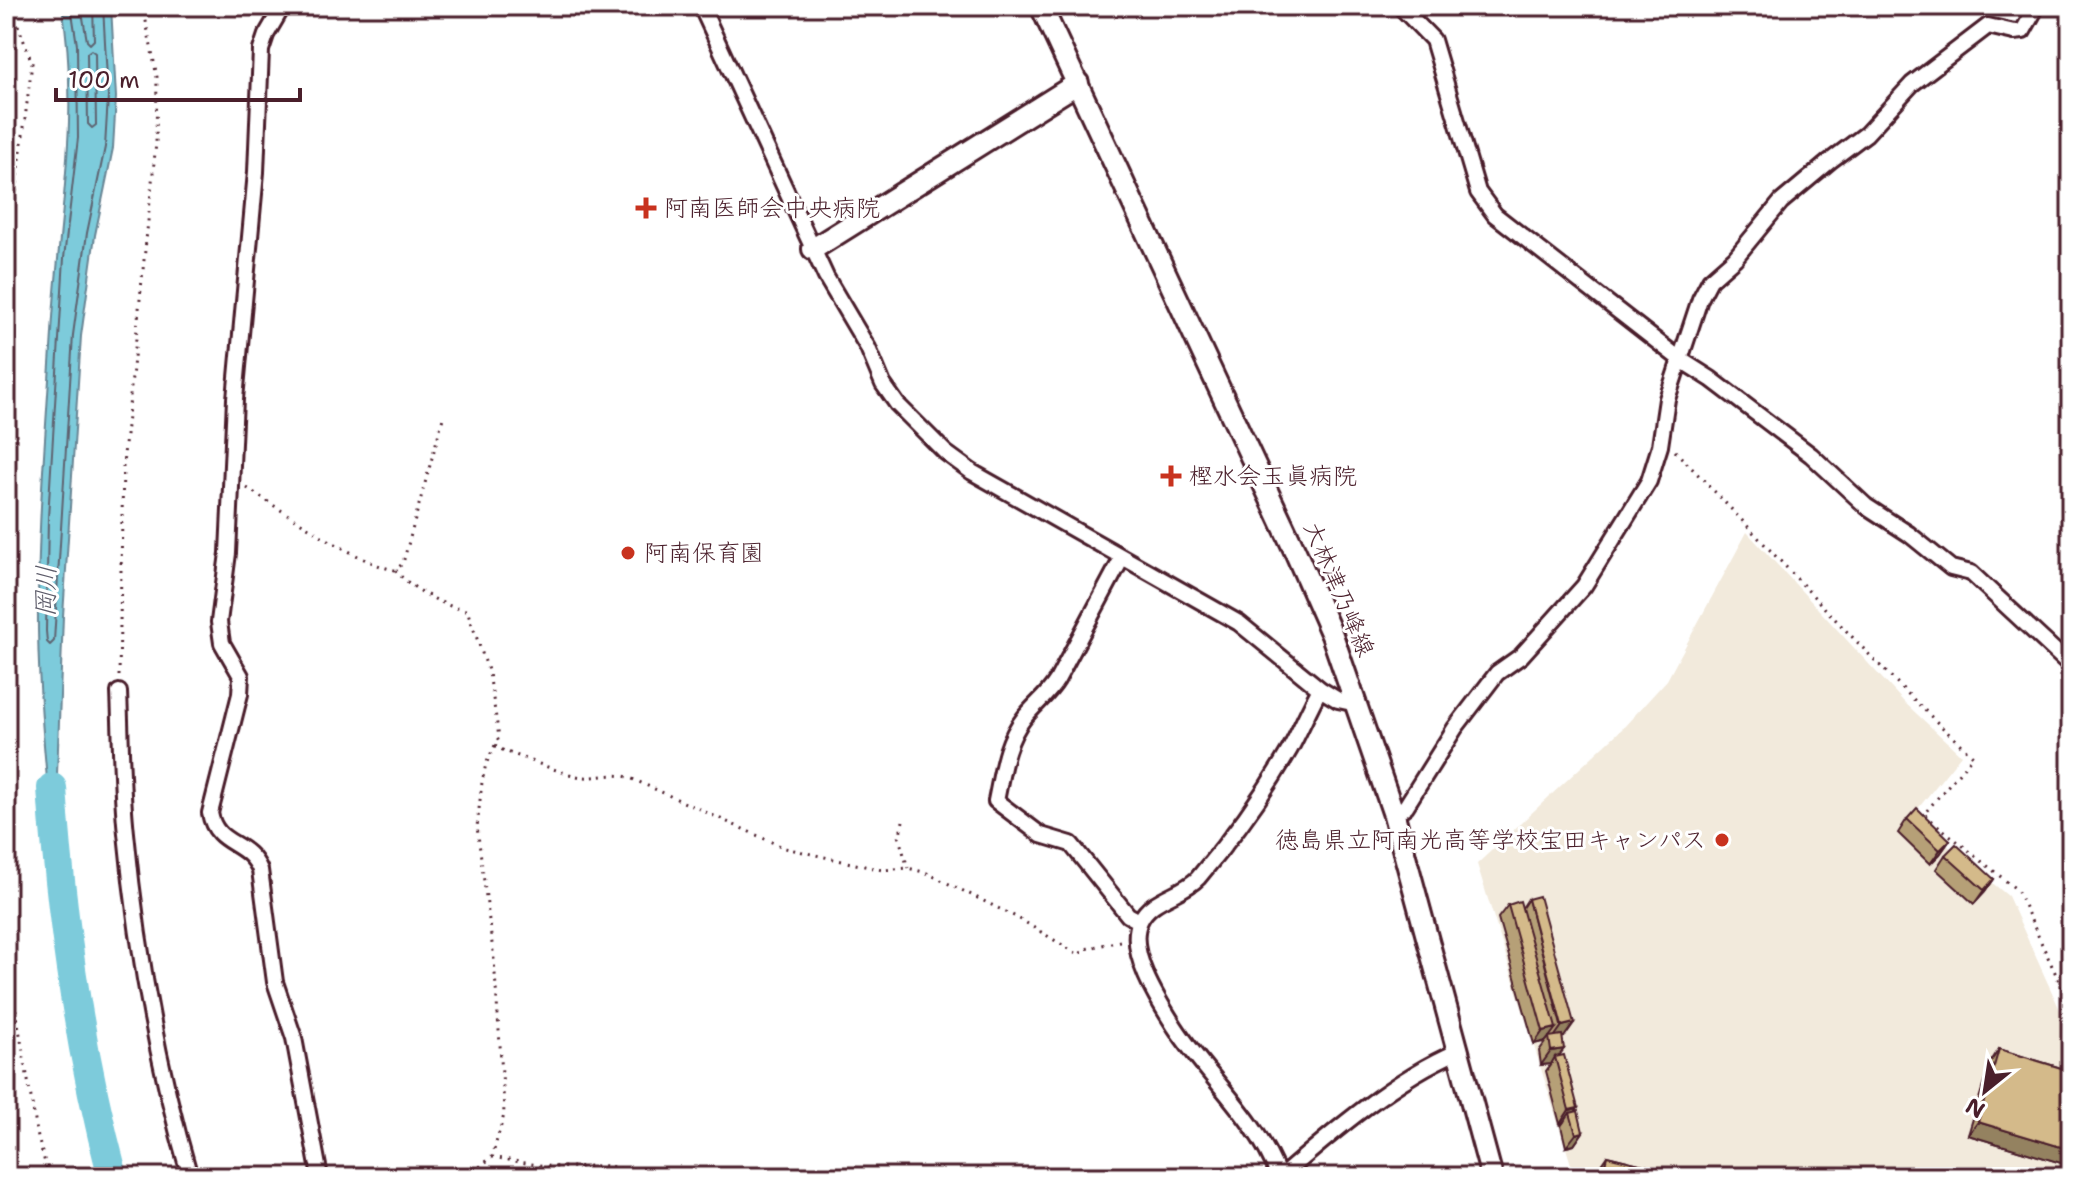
<svg xmlns="http://www.w3.org/2000/svg" width="2077" height="1183" font-family="'Shantell Sans','Klee One',sans-serif">
  <style>
    .built { fill: #f2eadc }
    .water { fill: #7dcbdb; stroke: #698695; stroke-width: 2 }
    .lines { fill: none; stroke-linecap: round; stroke-linejoin: round }
    .shore { stroke: #5e6471; stroke-width: 2 }
    .river { stroke: #7dcbdb; stroke-width: 30 }
    .street-casing { stroke: #4a1f2b; stroke-width: 20 }
    .secondary-casing { stroke: #4a1f2b; stroke-width: 26 }
    .path { stroke: #4a1f2b; stroke-width: 3; stroke-dasharray: 2 6; stroke-linecap: butt }
    .street { stroke: #fff; stroke-width: 14 }
    .secondary { stroke: #fff; stroke-width: 20 }
    .wall { fill: #b6a077; stroke: #4a1f2b; stroke-width: 2 }
    .shaded-wall { fill: #948261; stroke: #4a1f2b; stroke-width: 2 }
    .building { fill: #d4ba8a; stroke: #4a1f2b; stroke-width: 2 }
    .poi-dot { fill: #c8321e; stroke: #fff; stroke-width: 3 }
    .labels { text-anchor: middle; dominant-baseline: central; stroke-width: 6; stroke-linejoin: round; paint-order: stroke }
    .poi-label { font-size: 24px; fill: #4a1f2b; stroke: #fff; text-anchor: start }
    .street-label { font-size: 24px; fill: #4a1f2b; stroke: #fff }
    .water-label { font-size: 26px; font-style: italic; fill: #5c5b69; stroke: #fff }
  </style>
  <rect width="100%" height="100%" fill="#fff"/>
  <filter id="ink" filterUnits="userSpaceOnUse"><feTurbulence type="fractalNoise" baseFrequency=".0125" numOctaves="2"/><feDisplacementMap in="SourceGraphic" scale="16" xChannelSelector="R" yChannelSelector="G"/><feConvolveMatrix kernelMatrix="1 2 1 2 8 2 1 2 1" color-interpolation-filters="sRGB"/></filter>
  <g filter="url(#ink)">
    <path class="built" d="M 1747,532 L 1904,702 L 1961,755 L 1912,816 L 2008,896 L 2071,1034 L 2071,1177 L 1575,1177 L 1477,864 L 1623,728 L 1667,680 Z"/>
    <path class="water" d="M 62,6 L 111,6 L 116,97 L 113,148 L 95,235 L 81,336 L 63,616 L 54,854 C 47,779 39,705 38,630 C 37,530 46,432 52,333 C 58,223 81,115 62,6 Z"/>
    <g class="lines">
      <path class="shore" d="M 71,6 L 77,45 L 78,138 L 64,258 L 48,518 L 46,631 L 47,642 L 50,645 L 54,641 L 73,335 L 87,233 L 105,147 L 108,97 L 103,6
        M 81,6 L 87,41 L 90,44 L 94,40 L 93,6
        M 91,50 L 95,53 L 96,125 L 92,128 L 88,124 L 87,53 Z"/>
      <path class="river" d="M 52,788 C 61,919 79,1050 113,1177"/>
      <defs>
        <path id="street" d="M 283,6 L 266,35 L 261,50 L 256,172 L 235,399 L 228,553 L 219,622 L 222,643 L 241,676 L 240,694 L 210,813 C 216,847 247,839 260,870 L 275,982 L 294,1038 L 320,1177
          M 701,6 L 826,277 L 868,348 L 883,384 L 897,404 L 946,453 L 972,472 L 1239,623 L 1320,689 L 1338,700 L 1357,704
          M 1400,6 L 1433,40 L 1478,192 L 1495,215 L 1681,360 L 1711,379 L 1811,455 L 1866,506 L 1909,534 L 1951,568 L 1971,573 L 2071,666
          M 1122,558 L 1057,680 C 1048,695 1034,705 1024,718 C 1005,742 1002,773 996,801 L 1041,835 L 1071,844 L 1128,915 L 1139,921
          M 119,692 C 121,739 121,787 126,833 C 137,950 157,1064 190,1177
          M 1394,815 L 1406,806 L 1455,728 L 1497,673 L 1521,656 L 1584,586 L 1649,481 L 1660,446 L 1667,399 L 1700,299 L 1710,280 L 1735,258 L 1781,202 L 1830,161 L 1866,134 L 1912,84 L 1988,26 L 2014,32 L 2023,31 L 2037,6
          M 1279,1177 C 1257,1118 1209,1079 1175,1027 C 1159,1002 1126,951 1140,921 C 1150,898 1182,895 1198,878 C 1232,838 1264,794 1290,749 C 1301,729 1309,708 1320,689
          M 1281,1177 C 1330,1134 1397,1077 1457,1052"/>
        <path id="secondary" d="M 1041,6 L 1295,551 L 1332,635 L 1394,815 L 1492,1177
          M 813,249 L 1078,83"/>
      </defs>
      <use href="#street" class="street-casing"/>
      <use href="#secondary" class="secondary-casing"/>
      <path class="path" d="M 6,303 L 8,255 L 32,63 L 11,6
        M 1675,451 C 1775,552 1868,660 1973,756 L 1924,814 L 2017,890 L 2071,1007
        M 247,488 C 278,508 364,567 396,570 L 403,563 L 443,418
        M 396,570 C 406,586 448,609 467,610 L 489,673 L 499,737 L 486,764 L 482,782 L 477,827 L 494,959 L 503,1088 L 504,1115 L 492,1157
        M 119,676 L 123,465 L 156,143 L 157,77 L 143,6
        M 495,745 L 504,751 C 528,759 552,770 577,776 C 594,780 608,772 628,777 L 785,848 L 882,870 L 908,868 L 927,873 L 1018,918 L 1079,955 L 1085,949 L 1124,940
        M 903,821 L 899,838 L 908,868
        M 6,954 L 38,1138 L 49,1177
        M 467,1177 L 492,1157 C 515,1161 538,1166 561,1167 C 585,1169 613,1158 633,1177"/>
      <use href="#street" class="street"/>
      <use href="#secondary" class="secondary"/>
    </g>
    <path class="wall" d="M 1907,819 L 1950,840 L 1940,854 L 1930,864 L 1898,833 Z
      M 1945,855 L 1994,879 L 1985,892 L 1974,904 L 1936,869 Z
      M 1528,899 L 1564,1037 L 1562,1037 L 1559,1057 L 1575,1112 L 1583,1132 L 1574,1145 L 1566,1147 L 1561,1126 L 1563,1123 L 1560,1124 L 1546,1071 L 1551,1064 L 1541,1065 L 1539,1051 L 1546,1041 L 1534,1044 L 1498,918 L 1508,905 L 1522,908 Z
      M 1999,1049 L 2071,1071 L 2071,1166 L 1968,1135 L 1990,1063 Z
      M 1607,1156 L 1692,1177 L 1596,1177 L 1598,1169 Z"/>
    <path class="shaded-wall" d="M 1950,840 L 1940,854 L 1930,864 L 1940,850 Z
      M 1994,879 L 1985,892 L 1974,904 L 1984,890 Z
      M 1574,1023 L 1564,1037 L 1552,1040 L 1562,1026 Z
      M 1556,1028 L 1546,1041 L 1534,1044 L 1543,1031 Z
      M 1564,1049 L 1556,1060 L 1555,1057 L 1551,1064 L 1541,1065 L 1551,1051 Z
      M 1578,1108 L 1572,1117 L 1570,1113 L 1563,1123 L 1560,1124 L 1569,1110 Z
      M 1978,1122 L 2071,1150 L 2071,1166 L 1968,1135 Z
      M 1583,1132 L 1574,1145 L 1566,1147 L 1576,1134 Z"/>
    <path class="building" d="M 1917,808 L 1950,840 L 1940,850 L 1907,819 Z
      M 1956,844 L 1994,879 L 1984,890 L 1945,855 Z
      M 1539,896 L 1574,1023 L 1562,1026 L 1528,899 Z
      M 1520,901 L 1556,1028 L 1543,1031 L 1508,905 Z
      M 1562,1035 L 1564,1049 L 1551,1051 L 1549,1037 Z
      M 1999,1049 L 2071,1071 L 2071,1150 L 1978,1122 Z
      M 1564,1055 L 1578,1108 L 1569,1110 L 1555,1057 Z
      M 1578,1111 L 1583,1132 L 1576,1134 L 1570,1113 Z
      M 1607,1156 L 1692,1177 L 1602,1177 Z
      M 1980,1168 L 2009,1177 L 1977,1177 Z"/>
  </g>
  <g class="poi-dot">
    <path d="M642 196h8v8h8v8h-8v8h-8v-8h-8v-8h8z"/>
    <path d="M1167 464h8v8h8v8h-8v8h-8v-8h-8v-8h8z"/>
    <circle cx="628" cy="553" r="8"/>
    <circle cx="1722" cy="840" r="8"/>
  </g>
  <g class="labels">
    <g class="poi-label">
      <text x="664" y="208">阿南医師会中央病院</text>
      <text x="1189" y="476">樫水会玉眞病院</text>
      <text x="644" y="553">阿南保育園</text>
      <text x="1706" y="840" text-anchor="end">徳島県立阿南光高等学校宝田キャンパス</text>
    </g>
    <g class="street-label">
      <text transform="translate(1339 589) rotate(67)">大林津乃峰線</text>
    </g>
    <g class="water-label">
      <text transform="translate(45 591) rotate(-89)">岡川</text>
    </g>
  </g>
  <rect width="2077" height="1183" fill="none" stroke="#fff" stroke-width="32"/>
  <rect x="16" y="16" width="2045" height="1151" fill="none" stroke="#4a1f2b" stroke-width="3" filter="url(#ink)"/>
  <g transform="translate(1985 1091) rotate(210)" stroke="#ffffff" stroke-width="6" paint-order="stroke">
  <path d="M0-6L14 30L0 20L-14 30Z" fill="#4a1f2b"/>
  <text y="-12" font-size="22" font-weight="bold" text-anchor="middle" fill="#4a1f2b">N</text>
  </g>
  <path d="M56 88v12h244v-12" fill="none" stroke="#4a1f2b" stroke-width="4"/>
  <text x="68" y="88" font-size="24" fill="#4a1f2b" stroke="#ffffff" stroke-width="6" paint-order="stroke">100 m</text>
</svg>
